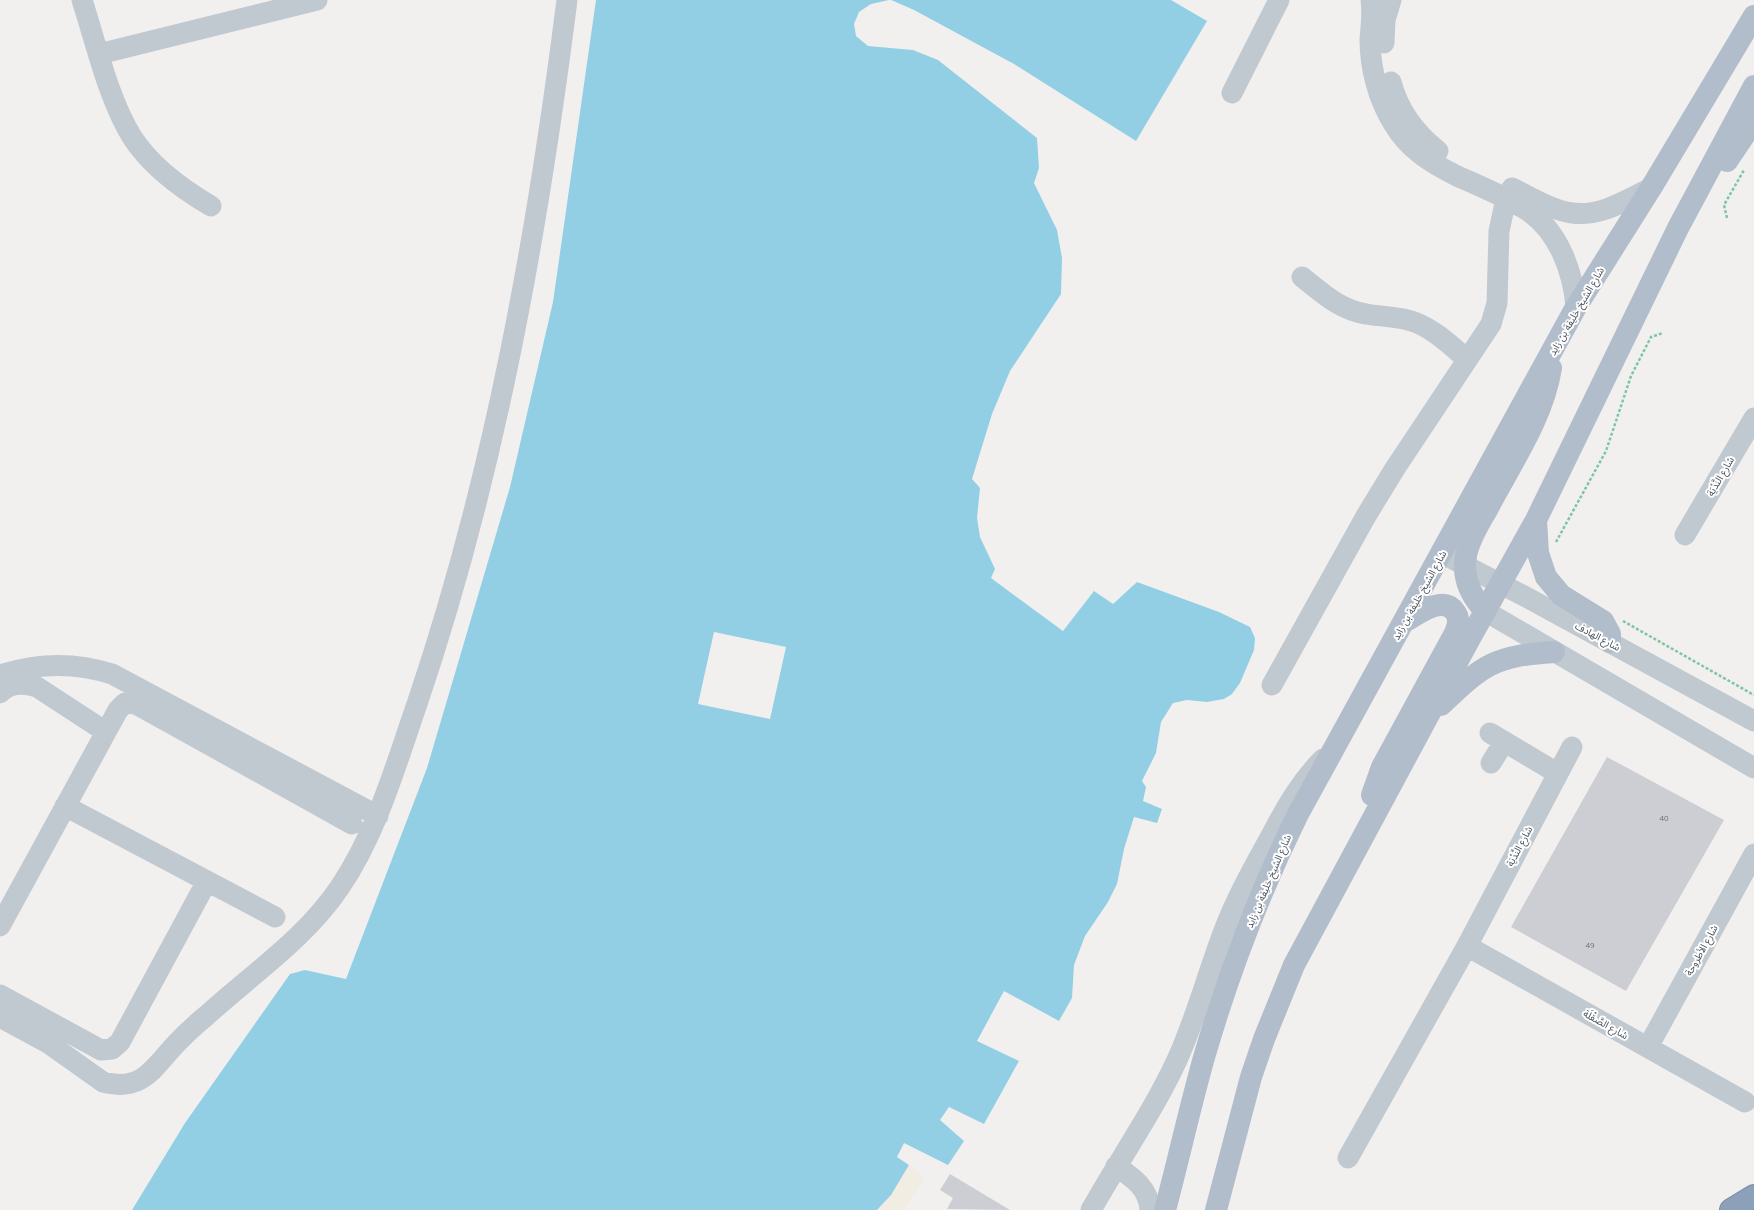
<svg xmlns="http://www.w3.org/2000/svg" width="1754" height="1210" font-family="'Open Sans','Noto Sans Arabic',sans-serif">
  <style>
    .sand { fill: #f1ede2 }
    .water { fill: #93cfe4; fill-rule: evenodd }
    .building { fill: #cdced3 }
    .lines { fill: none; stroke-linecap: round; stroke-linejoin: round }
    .highway-casing { stroke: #778ba5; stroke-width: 24 }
    .path { stroke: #7dc6a5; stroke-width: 2.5; stroke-dasharray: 3 2; stroke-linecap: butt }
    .minor { stroke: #c1c9d0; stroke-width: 21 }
    .major { stroke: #b2bdcb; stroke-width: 22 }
    .highway { stroke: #8ca0b9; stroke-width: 22 }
    .labels { text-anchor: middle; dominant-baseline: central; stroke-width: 4; stroke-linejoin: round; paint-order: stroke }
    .number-label { font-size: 8px; fill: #6a7179 }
    .street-label { font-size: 10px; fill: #49525b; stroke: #fff }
  </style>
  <rect width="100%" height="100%" fill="#f2f0ef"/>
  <path class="sand" d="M 909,1165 L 924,1178 L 904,1210 L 877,1210 L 891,1195 Z"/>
  <path class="water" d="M 596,0 L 889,0 L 871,4 L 859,12 L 854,24 L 856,36 L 868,46 L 913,50 L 938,60 L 1037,138 L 1039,168 L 1034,183 L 1057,230 L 1062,258 L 1061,294 L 1010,371 L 992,414 L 972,479 L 980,488 L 977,518 L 980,537 L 995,569 L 991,578 L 1063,631 L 1094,591 L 1113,604 L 1137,582 L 1219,612 L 1250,627 L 1255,638 L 1254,650 L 1240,683 L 1232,694 L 1224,699 L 1207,702 L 1187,700 L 1173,703 L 1161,722 L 1156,753 L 1142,781 L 1146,787 L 1143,801 L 1162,809 L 1157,823 L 1134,817 L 1124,849 L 1117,884 L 1108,902 L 1085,936 L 1074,965 L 1072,998 L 1059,1021 L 1004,991 L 977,1041 L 1019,1061 L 984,1124 L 949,1107 L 940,1120 L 964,1141 L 948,1165 L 904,1143 L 897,1157 L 909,1165 L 891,1195 L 877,1210 L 132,1210 L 185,1123 L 290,974 L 305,970 L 346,979 L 427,768 L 510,487 L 553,302 ZM 714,632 L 786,647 L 770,719 L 698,704 Z
    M 891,0 L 1171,0 L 1207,21 L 1136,141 L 1014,64 L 914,10 Z"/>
  <path class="building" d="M 1607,757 L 1724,820 L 1626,991 L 1511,927 Z
    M 950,1174 L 1010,1210 L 947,1209 L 953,1198 L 940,1190 Z"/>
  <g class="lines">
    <defs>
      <path id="highway" d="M 1731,1210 L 1754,1196"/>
    </defs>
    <use href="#highway" class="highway-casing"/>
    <path class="path" d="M 1727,218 L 1724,205 L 1744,170
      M 1556,542 L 1606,451 L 1631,376 L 1651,337 L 1663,333
      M 1623,621 L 1754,695"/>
    <path class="minor" d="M 82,0 C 96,43 108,98 132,137 C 150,165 182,189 211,206
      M 1371,0 C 1373,13 1371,26 1370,39 C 1370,68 1378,99 1393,123 C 1408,149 1431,163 1457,176 C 1480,186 1504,196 1525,209 C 1558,229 1573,271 1576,307
      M 1384,43 L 1385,20 L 1391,0
      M 99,54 L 317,0
      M 1391,82 C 1398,109 1415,133 1438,151
      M 1232,93 L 1279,0
      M 1512,188 C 1531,197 1551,210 1572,213 C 1600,217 1627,200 1651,188
      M 1302,277 C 1322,293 1340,310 1366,314 C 1382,317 1401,316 1417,323 C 1436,331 1451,346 1467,359
      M 1685,535 L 1754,418
      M 1441,553 L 1528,598 L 1754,721
      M 1485,611 L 1754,768
      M 0,675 C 37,663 75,662 112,674 L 378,816
      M 1272,685 L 1366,516 L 1394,470 L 1491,324 L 1497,303 L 1499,231 L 1506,199
      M 0,693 C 10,682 24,683 37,687 L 106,732
      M 1490,733 L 1557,773
      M 1491,763 L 1504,742
      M 65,806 L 275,917
      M 0,926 L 118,710 L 125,703 L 136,704 L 352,824
      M 1467,946 L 1745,1102
      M 0,995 L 101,1050 L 112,1049 L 120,1042 L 207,881
      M 0,1017 L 48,1043 L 103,1082 C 141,1092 152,1070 174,1046 C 184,1035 195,1025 206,1016 C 252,974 305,939 340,887 C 377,832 395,767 417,704 C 494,477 537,238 567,0
      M 1648,1047 L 1754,854
      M 1348,1158 L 1467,946 L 1572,747
      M 1116,1166 C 1132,1177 1149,1188 1150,1210
      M 1091,1210 C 1119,1160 1153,1112 1177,1060 C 1197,1016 1209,968 1227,923 C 1239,892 1256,863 1272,834 C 1286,807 1301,781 1323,759"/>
    <path class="major" d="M 1727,161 L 1754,121
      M 1536,520 L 1538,553 L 1546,577 L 1561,595 L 1603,621 L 1610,634 L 1610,642
      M 1485,611 C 1471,596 1462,577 1466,556 C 1469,538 1481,521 1489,506 C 1512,462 1543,418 1551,368
      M 1441,705 C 1484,664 1494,656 1554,652
      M 1372,795 L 1382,767 L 1455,633 C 1458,626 1460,618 1455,612 C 1443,594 1417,615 1404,622
      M 1165,1210 C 1179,1158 1190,1106 1205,1054 C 1229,972 1260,891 1298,814 L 1576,307 L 1651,188 L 1754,16
      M 1216,1210 L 1251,1077 L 1264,1039 L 1294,965 L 1469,640 L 1536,520 L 1678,228 L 1754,86"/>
    <use href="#highway" class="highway"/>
  </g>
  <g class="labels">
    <g class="number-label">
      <text x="1664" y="817">40</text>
      <text x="1590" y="944">49</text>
    </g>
    <g class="street-label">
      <text transform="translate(1576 311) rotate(-60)">شارع الشيخ خليفة بن زايد</text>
      <text transform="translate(1720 476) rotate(-60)">شارع النَّدْيَة</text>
      <text transform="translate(1419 595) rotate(-61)">شارع الشيخ خليفة بن زايد</text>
      <text transform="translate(1598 636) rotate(28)">شارع الهادف</text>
      <text transform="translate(1519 846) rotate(-62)">شارع النَّدْيَة</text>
      <text transform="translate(1268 881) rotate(-67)">شارع الشيخ خليفة بن زايد</text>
      <text transform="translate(1701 950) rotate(-61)">شارع الأطروحة</text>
      <text transform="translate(1606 1024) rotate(29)">شارع الصَّقْلَة</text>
    </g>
  </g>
</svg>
